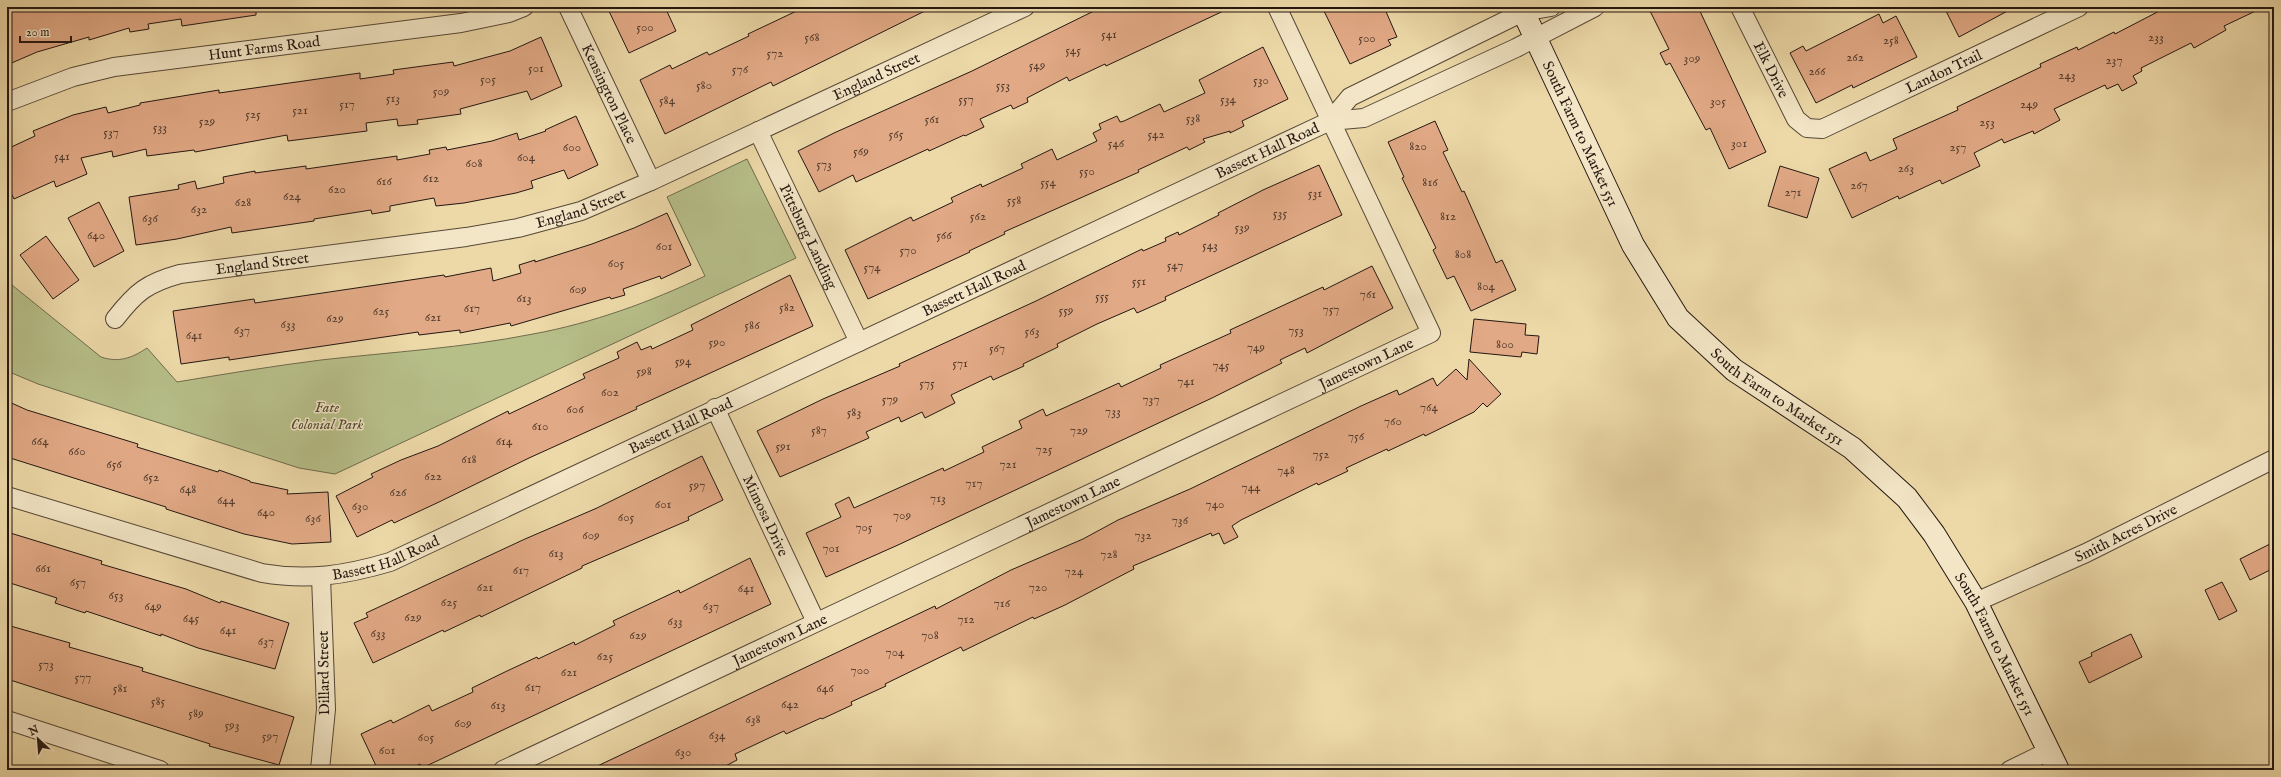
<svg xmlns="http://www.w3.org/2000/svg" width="2281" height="777" font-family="'IM FELL English',serif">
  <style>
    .green { fill: #b7bf89; stroke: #6e6b4d }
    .building { fill: #e1a985; stroke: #241711 }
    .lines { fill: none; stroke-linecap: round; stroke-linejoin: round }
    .minor-casing { stroke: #564837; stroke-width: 20 }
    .secondary-casing { stroke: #241711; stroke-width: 24 }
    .minor { stroke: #f3e6c6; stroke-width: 18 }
    .secondary { stroke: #f3e6c6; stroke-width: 22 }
    .labels { text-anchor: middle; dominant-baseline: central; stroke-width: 3; stroke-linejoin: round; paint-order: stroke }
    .number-label { font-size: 13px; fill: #533c2e }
    .street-label { font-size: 15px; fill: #241711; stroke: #f3e6c6 }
    .park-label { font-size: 15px; font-style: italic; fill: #504935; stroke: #f3e6c6 }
  </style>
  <rect width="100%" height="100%" fill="#edd9a8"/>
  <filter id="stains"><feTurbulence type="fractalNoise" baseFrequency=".005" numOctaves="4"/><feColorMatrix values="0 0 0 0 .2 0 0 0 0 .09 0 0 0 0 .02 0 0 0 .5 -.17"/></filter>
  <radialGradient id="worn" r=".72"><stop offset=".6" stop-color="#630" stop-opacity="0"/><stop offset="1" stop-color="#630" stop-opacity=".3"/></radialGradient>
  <path class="green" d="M 747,159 L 796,258 L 335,474 L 299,468 L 38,384 L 7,371 L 7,281 L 101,357 C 119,363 132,358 147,348 L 177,382 C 225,374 273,366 321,360 C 391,352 463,348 533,334 C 593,323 650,302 705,276 L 667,197 Z"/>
  <path class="building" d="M 30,7 L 256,7 L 256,15 L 182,26 L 181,19 L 148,24 L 149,29 L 130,32 L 129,28 L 89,40 L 89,37 L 37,52 L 7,65 L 7,13 Z
    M 607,7 L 665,7 L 676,31 L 629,53 Z
    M 805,7 L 933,7 L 773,86 L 771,82 L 665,134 L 640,80 L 670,65 L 672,69 L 707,52 L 709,55 L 749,36 L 748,34 Z
    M 1102,7 L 1232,7 L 1106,66 L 1105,64 L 1069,81 L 1067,77 L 1027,98 L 1028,102 L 1013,109 L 1011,105 L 980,119 L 984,127 L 965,136 L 964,135 L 929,151 L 928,149 L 856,182 L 853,175 L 819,192 L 798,151 L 834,133 L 972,71 Z
    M 1322,7 L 1384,7 L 1397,37 L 1388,40 L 1391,45 L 1350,64 Z
    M 1648,7 L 1698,7 L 1766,152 L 1729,169 L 1710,128 L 1706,130 L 1670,63 L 1666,65 L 1660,53 L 1669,49 Z
    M 1944,7 L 2015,7 L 1959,37 Z
    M 2167,7 L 2264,7 L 2224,26 L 2226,30 L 2194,48 L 2191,43 L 2141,68 L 2142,71 L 2133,76 L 2137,83 L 2122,91 L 2118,84 L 2107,89 L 2105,85 L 2054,109 L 2060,120 L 2034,134 L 2033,131 L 2004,143 L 2002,139 L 1974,153 L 1980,166 L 1942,184 L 1940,180 L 1899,199 L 1898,196 L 1852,218 L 1829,169 L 1866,152 L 1870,161 L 1897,149 L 1893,139 L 1958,110 L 1957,107 L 2041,67 L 2040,64 L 2077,47 L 2078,50 L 2114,32 L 2115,34 Z
    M 1879,14 L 1883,23 L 1896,16 L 1917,57 L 1853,88 L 1852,85 L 1816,103 L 1790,53 L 1803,46 L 1806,51 Z
    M 541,37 L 562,86 L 531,100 L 527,91 L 460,109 L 461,114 L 417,120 L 418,124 L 398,126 L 397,119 L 366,123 L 367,131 L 288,141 L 287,135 L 195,152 L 194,150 L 147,156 L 146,149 L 113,157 L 112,151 L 81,158 L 87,174 L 56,187 L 54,181 L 14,199 L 7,185 L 7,149 L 35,136 L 33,131 L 73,115 L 106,107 L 108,113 L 140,105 L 140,103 L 219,90 L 219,93 L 360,73 L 360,79 L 394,74 L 393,70 L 453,62 L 454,66 L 510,51 Z
    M 1263,47 L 1288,99 L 1242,121 L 1244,126 L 1230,133 L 1230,131 L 1203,139 L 1205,142 L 1189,150 L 1187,147 L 1138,170 L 1139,172 L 1004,232 L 1005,234 L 969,251 L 970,252 L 868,299 L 845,250 L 911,217 L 913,221 L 953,202 L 951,198 L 981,184 L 982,187 L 1023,168 L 1021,164 L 1052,149 L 1057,160 L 1097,141 L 1093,133 L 1101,129 L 1099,124 L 1117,116 L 1120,122 L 1124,121 L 1160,104 L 1164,112 L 1205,93 L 1199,80 Z
    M 576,116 L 598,165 L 568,179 L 564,170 L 531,181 L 533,188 L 516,193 L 464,203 L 436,206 L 434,198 L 390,206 L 390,211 L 372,214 L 371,210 L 314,219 L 314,221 L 232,233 L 231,227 L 177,239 L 136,245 L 129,197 L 179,189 L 178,185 L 195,181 L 197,189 L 224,183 L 223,177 L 255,171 L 255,173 L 306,166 L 306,169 L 397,156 L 397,160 L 430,154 L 429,150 L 446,147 L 447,150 L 492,141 L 517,133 L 519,140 L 546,131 L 545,130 Z
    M 1435,121 L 1448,150 L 1443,152 L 1462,192 L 1464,191 L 1496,263 L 1502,260 L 1516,290 L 1471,311 L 1454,276 L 1447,279 L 1433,250 L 1436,248 L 1402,178 L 1404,177 L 1388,142 Z
    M 1319,165 L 1342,215 L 1165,297 L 1166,300 L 1137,313 L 1134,308 L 1097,324 L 1057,344 L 1058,347 L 1023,364 L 1024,366 L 993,380 L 991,376 L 951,395 L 955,403 L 925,418 L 922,412 L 901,422 L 899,417 L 866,432 L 869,438 L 780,477 L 757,431 L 823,399 L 900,366 L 899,364 L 1036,301 L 1142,249 L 1143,251 L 1166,241 L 1165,238 L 1178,232 L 1179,235 L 1219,215 L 1218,213 L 1263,190 Z
    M 1780,166 L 1819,178 L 1807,218 L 1768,206 Z
    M 99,202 L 124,251 L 94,267 L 68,218 Z
    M 667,213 L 691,265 L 661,279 L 660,276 L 623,289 L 625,295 L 611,299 L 610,297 L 511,326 L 510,323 L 460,333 L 460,330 L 419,335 L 418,332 L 229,360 L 229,357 L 181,364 L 173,311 L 254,299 L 255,303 L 444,275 L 445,277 L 491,268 L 493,281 L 521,273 L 519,265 L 535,260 L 535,262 L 592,244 L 634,228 Z
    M 46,236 L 79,280 L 53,299 L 20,255 Z
    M 1372,266 L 1393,308 L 1307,353 L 1305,348 L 1280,360 L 1282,363 L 1212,398 L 898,545 L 826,577 L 806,533 L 841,517 L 835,504 L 849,497 L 854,508 L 943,468 L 944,471 L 984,452 L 982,447 L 1022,428 L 1019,421 L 1043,409 L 1046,416 L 1119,383 L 1121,387 L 1161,368 L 1160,365 L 1231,333 L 1230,330 L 1323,287 L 1324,290 Z
    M 790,275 L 813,326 L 636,407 L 637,409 L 529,458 L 439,502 L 394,523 L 392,520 L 357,537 L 336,496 L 373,477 L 371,474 L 401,460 L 438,446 L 508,411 L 509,414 L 585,378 L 583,374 L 619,358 L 617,352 L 637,342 L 641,350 L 651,346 L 652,349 L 693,330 L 691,325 Z
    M 1474,319 L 1526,324 L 1525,335 L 1539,336 L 1537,354 L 1522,352 L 1521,357 L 1470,352 Z
    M 1469,359 L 1501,394 L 1487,407 L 1483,403 L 1474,412 L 1425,436 L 1424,434 L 1388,451 L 1387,449 L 1346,468 L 1348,471 L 1318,485 L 1317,483 L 1241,520 L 1232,526 L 1238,537 L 1224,544 L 1219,533 L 1212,536 L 1211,533 L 1133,566 L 1134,569 L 1065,605 L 1034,619 L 1033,617 L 963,651 L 961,647 L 885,684 L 886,686 L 851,702 L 852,705 L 822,719 L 821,718 L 786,734 L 784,731 L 735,754 L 737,760 L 718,770 L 716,770 L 713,765 L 703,770 L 589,770 L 935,606 L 936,609 L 1011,570 L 1083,539 L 1118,520 L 1190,489 L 1361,406 L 1397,390 L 1399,395 L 1433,378 L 1437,386 L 1456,369 L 1467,380 Z
    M 7,401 L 27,410 L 138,444 L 137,447 L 218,472 L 219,470 L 250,481 L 250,482 L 288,490 L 287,494 L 328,492 L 331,542 L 292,544 L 244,534 L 166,509 L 166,507 L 7,457 Z
    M 702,456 L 723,500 L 688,517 L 689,520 L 582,566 L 582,568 L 481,617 L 480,615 L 444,632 L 443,630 L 373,663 L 354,623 L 368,617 L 366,613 L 525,539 L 597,508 Z
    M 7,532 L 102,561 L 101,564 L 186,589 L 220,603 L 221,601 L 289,623 L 275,669 L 198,648 L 161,634 L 161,636 L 86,611 L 85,613 L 55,603 L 57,598 L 7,582 Z
    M 2274,542 L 2274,568 L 2250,580 L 2240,559 Z
    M 750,558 L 771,604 L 422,768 L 420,764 L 407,770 L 378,770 L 361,734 L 391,720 L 393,723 L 429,705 L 432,711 L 473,692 L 472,688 L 507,671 L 537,657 L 538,659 L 574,642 L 575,645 L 615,625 L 613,621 L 679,590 L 680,593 Z
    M 2222,582 L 2237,611 L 2219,620 L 2205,590 Z
    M 7,625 L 70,643 L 69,647 L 143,668 L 142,671 L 294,717 L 279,765 L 209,746 L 210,744 L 7,679 Z
    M 2131,634 L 2142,657 L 2089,683 L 2079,662 L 2092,656 L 2091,653 Z"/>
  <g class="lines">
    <defs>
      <g id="minor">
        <path id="s1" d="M 568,7 L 651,181"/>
        <path id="s2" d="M 1740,7 L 1796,119 L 1807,128 L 1822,129 L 2079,7"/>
        <path id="s3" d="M 7,102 L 73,77 L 114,67 L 461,23 L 509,13 L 524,7"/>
        <path d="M 1330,121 L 1350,97 L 1523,12 L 1551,7"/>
        <path id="s4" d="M 758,131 L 859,342"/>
        <path id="s5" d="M 115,319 C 136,292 147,283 180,274 L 466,237 L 518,228 L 581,211 L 651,181 L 1025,7"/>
        <path id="s6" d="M 715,408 L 816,622"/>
        <path id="s7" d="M 7,496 L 262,573 C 308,581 346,575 390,562 L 1330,121 L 1364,118 L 1516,48 L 1595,7"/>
        <path id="s8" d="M 1976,602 L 2086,553 L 2274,459"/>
        <path d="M 7,720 L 160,770"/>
        <path d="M 320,770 L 326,709 L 321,577"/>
        <path id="s9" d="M 503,770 L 1431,333 L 1277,7"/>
        <path d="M 2010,770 L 2049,751"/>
      </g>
      <g id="secondary">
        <path id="s10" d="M 1521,7 L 1633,245 L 1678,318 L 1734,370 L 1852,448 L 1907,498 L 1934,534 L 1976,602 L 2058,770"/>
      </g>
    </defs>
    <use href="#minor" class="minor-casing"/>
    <use href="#secondary" class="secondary-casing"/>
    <use href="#minor" class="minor"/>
    <use href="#secondary" class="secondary"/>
  </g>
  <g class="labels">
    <g class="number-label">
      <text x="645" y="27">500</text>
      <text x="1109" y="34">541</text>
      <text x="812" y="37">568</text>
      <text x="2156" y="37">233</text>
      <text x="1367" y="38">500</text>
      <text x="1891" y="40">258</text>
      <text x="1073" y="50">545</text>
      <text x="775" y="53">572</text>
      <text x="1855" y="57">262</text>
      <text x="1692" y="58">309</text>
      <text x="2114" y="60">237</text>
      <text x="1037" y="65">549</text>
      <text x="536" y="68">501</text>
      <text x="740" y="69">576</text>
      <text x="1817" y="71">266</text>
      <text x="2067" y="75">243</text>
      <text x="488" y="79">505</text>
      <text x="1261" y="80">530</text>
      <text x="704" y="85">580</text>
      <text x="1003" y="85">553</text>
      <text x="441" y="91">509</text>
      <text x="393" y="98">513</text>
      <text x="966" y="99">557</text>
      <text x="1228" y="99">534</text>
      <text x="667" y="100">584</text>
      <text x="1718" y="101">305</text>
      <text x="347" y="104">517</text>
      <text x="2029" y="104">249</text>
      <text x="300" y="110">521</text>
      <text x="253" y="114">525</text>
      <text x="1193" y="118">538</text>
      <text x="932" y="119">561</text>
      <text x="207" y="121">529</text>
      <text x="1987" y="122">253</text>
      <text x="160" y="127">533</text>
      <text x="111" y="132">537</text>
      <text x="896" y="134">565</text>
      <text x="1156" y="134">542</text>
      <text x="1116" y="143">546</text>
      <text x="1739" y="143">301</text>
      <text x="1418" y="146">820</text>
      <text x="572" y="147">600</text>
      <text x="1958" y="147">257</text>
      <text x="861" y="151">569</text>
      <text x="62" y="156">541</text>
      <text x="526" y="157">604</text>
      <text x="474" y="163">608</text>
      <text x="824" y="164">573</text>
      <text x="1906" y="168">263</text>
      <text x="1087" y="171">550</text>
      <text x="431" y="178">612</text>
      <text x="384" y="181">616</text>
      <text x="1048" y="182">554</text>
      <text x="1430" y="182">816</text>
      <text x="1859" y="185">267</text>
      <text x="337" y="189">620</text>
      <text x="1793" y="192">271</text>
      <text x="1315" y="193">531</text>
      <text x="292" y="196">624</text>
      <text x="1014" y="200">558</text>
      <text x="243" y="202">628</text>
      <text x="199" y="209">632</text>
      <text x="1280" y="213">535</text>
      <text x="978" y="216">562</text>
      <text x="1448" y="216">812</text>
      <text x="150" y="218">636</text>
      <text x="1242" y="227">539</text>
      <text x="96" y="235">640</text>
      <text x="944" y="235">566</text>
      <text x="1210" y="245">543</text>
      <text x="664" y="246">601</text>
      <text x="908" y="250">570</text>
      <text x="1463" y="254">808</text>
      <text x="616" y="263">605</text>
      <text x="1175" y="265">547</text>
      <text x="872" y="267">574</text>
      <text x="1139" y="281">551</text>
      <text x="1486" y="286">804</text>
      <text x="578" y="289">609</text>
      <text x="1368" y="294">761</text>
      <text x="1102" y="296">555</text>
      <text x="524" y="298">613</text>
      <text x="787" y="307">582</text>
      <text x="472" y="308">617</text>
      <text x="1331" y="309">757</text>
      <text x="1066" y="310">559</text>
      <text x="381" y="311">625</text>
      <text x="433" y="317">621</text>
      <text x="335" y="318">629</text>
      <text x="288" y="324">633</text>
      <text x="752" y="325">586</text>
      <text x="242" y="330">637</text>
      <text x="1296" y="330">753</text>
      <text x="1032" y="331">563</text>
      <text x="194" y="335">641</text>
      <text x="717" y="342">590</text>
      <text x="1505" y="344">800</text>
      <text x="1256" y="347">749</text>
      <text x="997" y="348">567</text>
      <text x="683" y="361">594</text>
      <text x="960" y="363">571</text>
      <text x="1221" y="365">745</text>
      <text x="644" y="371">598</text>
      <text x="1186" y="381">741</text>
      <text x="927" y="383">575</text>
      <text x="610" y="392">602</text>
      <text x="890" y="399">579</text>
      <text x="1151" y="399">737</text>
      <text x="1429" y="407">764</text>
      <text x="575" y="409">606</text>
      <text x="1113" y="411">733</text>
      <text x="854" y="412">583</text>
      <text x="1393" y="421">760</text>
      <text x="540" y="426">610</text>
      <text x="819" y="430">587</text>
      <text x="1079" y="430">729</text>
      <text x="1356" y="436">756</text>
      <text x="40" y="441">664</text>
      <text x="504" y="441">614</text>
      <text x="783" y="446">591</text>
      <text x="1044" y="449">725</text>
      <text x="77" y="451">660</text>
      <text x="1321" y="454">752</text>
      <text x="469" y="459">618</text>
      <text x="114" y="464">656</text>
      <text x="1008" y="464">721</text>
      <text x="1286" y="470">748</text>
      <text x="433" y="476">622</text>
      <text x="151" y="477">652</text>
      <text x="974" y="483">717</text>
      <text x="697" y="485">597</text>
      <text x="1251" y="487">744</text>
      <text x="188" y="489">648</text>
      <text x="398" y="492">626</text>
      <text x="938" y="498">713</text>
      <text x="226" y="500">644</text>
      <text x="663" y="504">601</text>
      <text x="1215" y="504">740</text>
      <text x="360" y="506">630</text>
      <text x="266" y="512">640</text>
      <text x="902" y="515">709</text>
      <text x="626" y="517">605</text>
      <text x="313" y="518">636</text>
      <text x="1180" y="520">736</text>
      <text x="864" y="527">705</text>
      <text x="591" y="535">609</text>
      <text x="1143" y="535">732</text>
      <text x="831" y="548">701</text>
      <text x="556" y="553">613</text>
      <text x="1109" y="554">728</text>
      <text x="43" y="568">661</text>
      <text x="521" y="570">617</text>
      <text x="1074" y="571">724</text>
      <text x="78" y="582">657</text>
      <text x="485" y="587">621</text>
      <text x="1038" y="587">720</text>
      <text x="746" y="588">641</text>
      <text x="116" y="595">653</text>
      <text x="449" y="602">625</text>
      <text x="1002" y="603">716</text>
      <text x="153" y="606">649</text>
      <text x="711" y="606">637</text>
      <text x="413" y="617">629</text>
      <text x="191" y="618">645</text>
      <text x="966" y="619">712</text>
      <text x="675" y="621">633</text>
      <text x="228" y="630">641</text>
      <text x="378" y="633">633</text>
      <text x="638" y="635">629</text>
      <text x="930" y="635">708</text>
      <text x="266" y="641">637</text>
      <text x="895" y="652">704</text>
      <text x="605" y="656">625</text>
      <text x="46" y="664">573</text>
      <text x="860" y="670">700</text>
      <text x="569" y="672">621</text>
      <text x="83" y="677">577</text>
      <text x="533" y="687">617</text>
      <text x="120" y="688">581</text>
      <text x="825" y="688">646</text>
      <text x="158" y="701">585</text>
      <text x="790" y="704">642</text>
      <text x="498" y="705">613</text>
      <text x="196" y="713">589</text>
      <text x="753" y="719">638</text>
      <text x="463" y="723">609</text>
      <text x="232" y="725">593</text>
      <text x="717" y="735">634</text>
      <text x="270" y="736">597</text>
      <text x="426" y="737">605</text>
      <text x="387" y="750">601</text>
      <text x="683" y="752">630</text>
    </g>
    <g class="street-label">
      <text stroke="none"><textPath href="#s3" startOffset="264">Hunt Farms Road</textPath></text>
      <text stroke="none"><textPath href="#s2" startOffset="70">Elk Drive</textPath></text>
      <text stroke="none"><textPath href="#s2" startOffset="289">Landon Trail</textPath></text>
      <text stroke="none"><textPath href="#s5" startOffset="812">England Street</textPath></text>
      <text stroke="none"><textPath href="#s1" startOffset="96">Kensington Place</textPath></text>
      <text stroke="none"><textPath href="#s10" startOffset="140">South Farm to Market 551</textPath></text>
      <text stroke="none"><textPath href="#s7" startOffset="1365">Bassett Hall Road</textPath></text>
      <text stroke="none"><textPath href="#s5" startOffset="488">England Street</textPath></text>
      <text stroke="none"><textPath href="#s4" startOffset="117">Pittsburg Landing</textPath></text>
      <text stroke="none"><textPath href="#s5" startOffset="164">England Street</textPath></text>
      <text stroke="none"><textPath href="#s7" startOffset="1041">Bassett Hall Road</textPath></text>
      <text stroke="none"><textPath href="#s9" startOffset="954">Jamestown Lane</textPath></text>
      <text stroke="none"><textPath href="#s10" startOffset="476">South Farm to Market 551</textPath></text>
      <text stroke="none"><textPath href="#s7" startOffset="717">Bassett Hall Road</textPath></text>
      <text stroke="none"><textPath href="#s9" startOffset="630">Jamestown Lane</textPath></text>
      <text stroke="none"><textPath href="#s6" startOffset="119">Mimosa Drive</textPath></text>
      <text stroke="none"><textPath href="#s8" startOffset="165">Smith Acres Drive</textPath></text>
      <text stroke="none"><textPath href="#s7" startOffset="393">Bassett Hall Road</textPath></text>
      <text stroke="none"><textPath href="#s9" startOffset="306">Jamestown Lane</textPath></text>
      <text stroke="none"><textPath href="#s10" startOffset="812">South Farm to Market 551</textPath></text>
      <text transform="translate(324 673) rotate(-91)">Dillard Street</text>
    </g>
    <g class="park-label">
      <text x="327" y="407">Fate<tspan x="327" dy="17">Colonial Park</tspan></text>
    </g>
  </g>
  <rect width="2281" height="777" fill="none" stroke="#edd9a8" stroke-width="24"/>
  <rect x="8" y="8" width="2265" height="761" fill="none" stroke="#241711" stroke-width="2"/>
  <rect x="12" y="12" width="2257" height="753" fill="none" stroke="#241711"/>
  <g transform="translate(38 739) rotate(334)" stroke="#f3e6c6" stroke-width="3" paint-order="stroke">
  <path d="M0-3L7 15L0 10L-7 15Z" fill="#241711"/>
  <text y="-6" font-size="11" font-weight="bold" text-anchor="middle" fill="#241711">N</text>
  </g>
  <path d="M20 36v6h51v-6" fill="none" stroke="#241711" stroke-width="2"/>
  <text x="26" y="36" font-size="12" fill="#241711" stroke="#f3e6c6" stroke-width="3" paint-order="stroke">20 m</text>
  <rect width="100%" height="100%" filter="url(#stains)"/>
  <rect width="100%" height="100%" fill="url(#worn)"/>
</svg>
